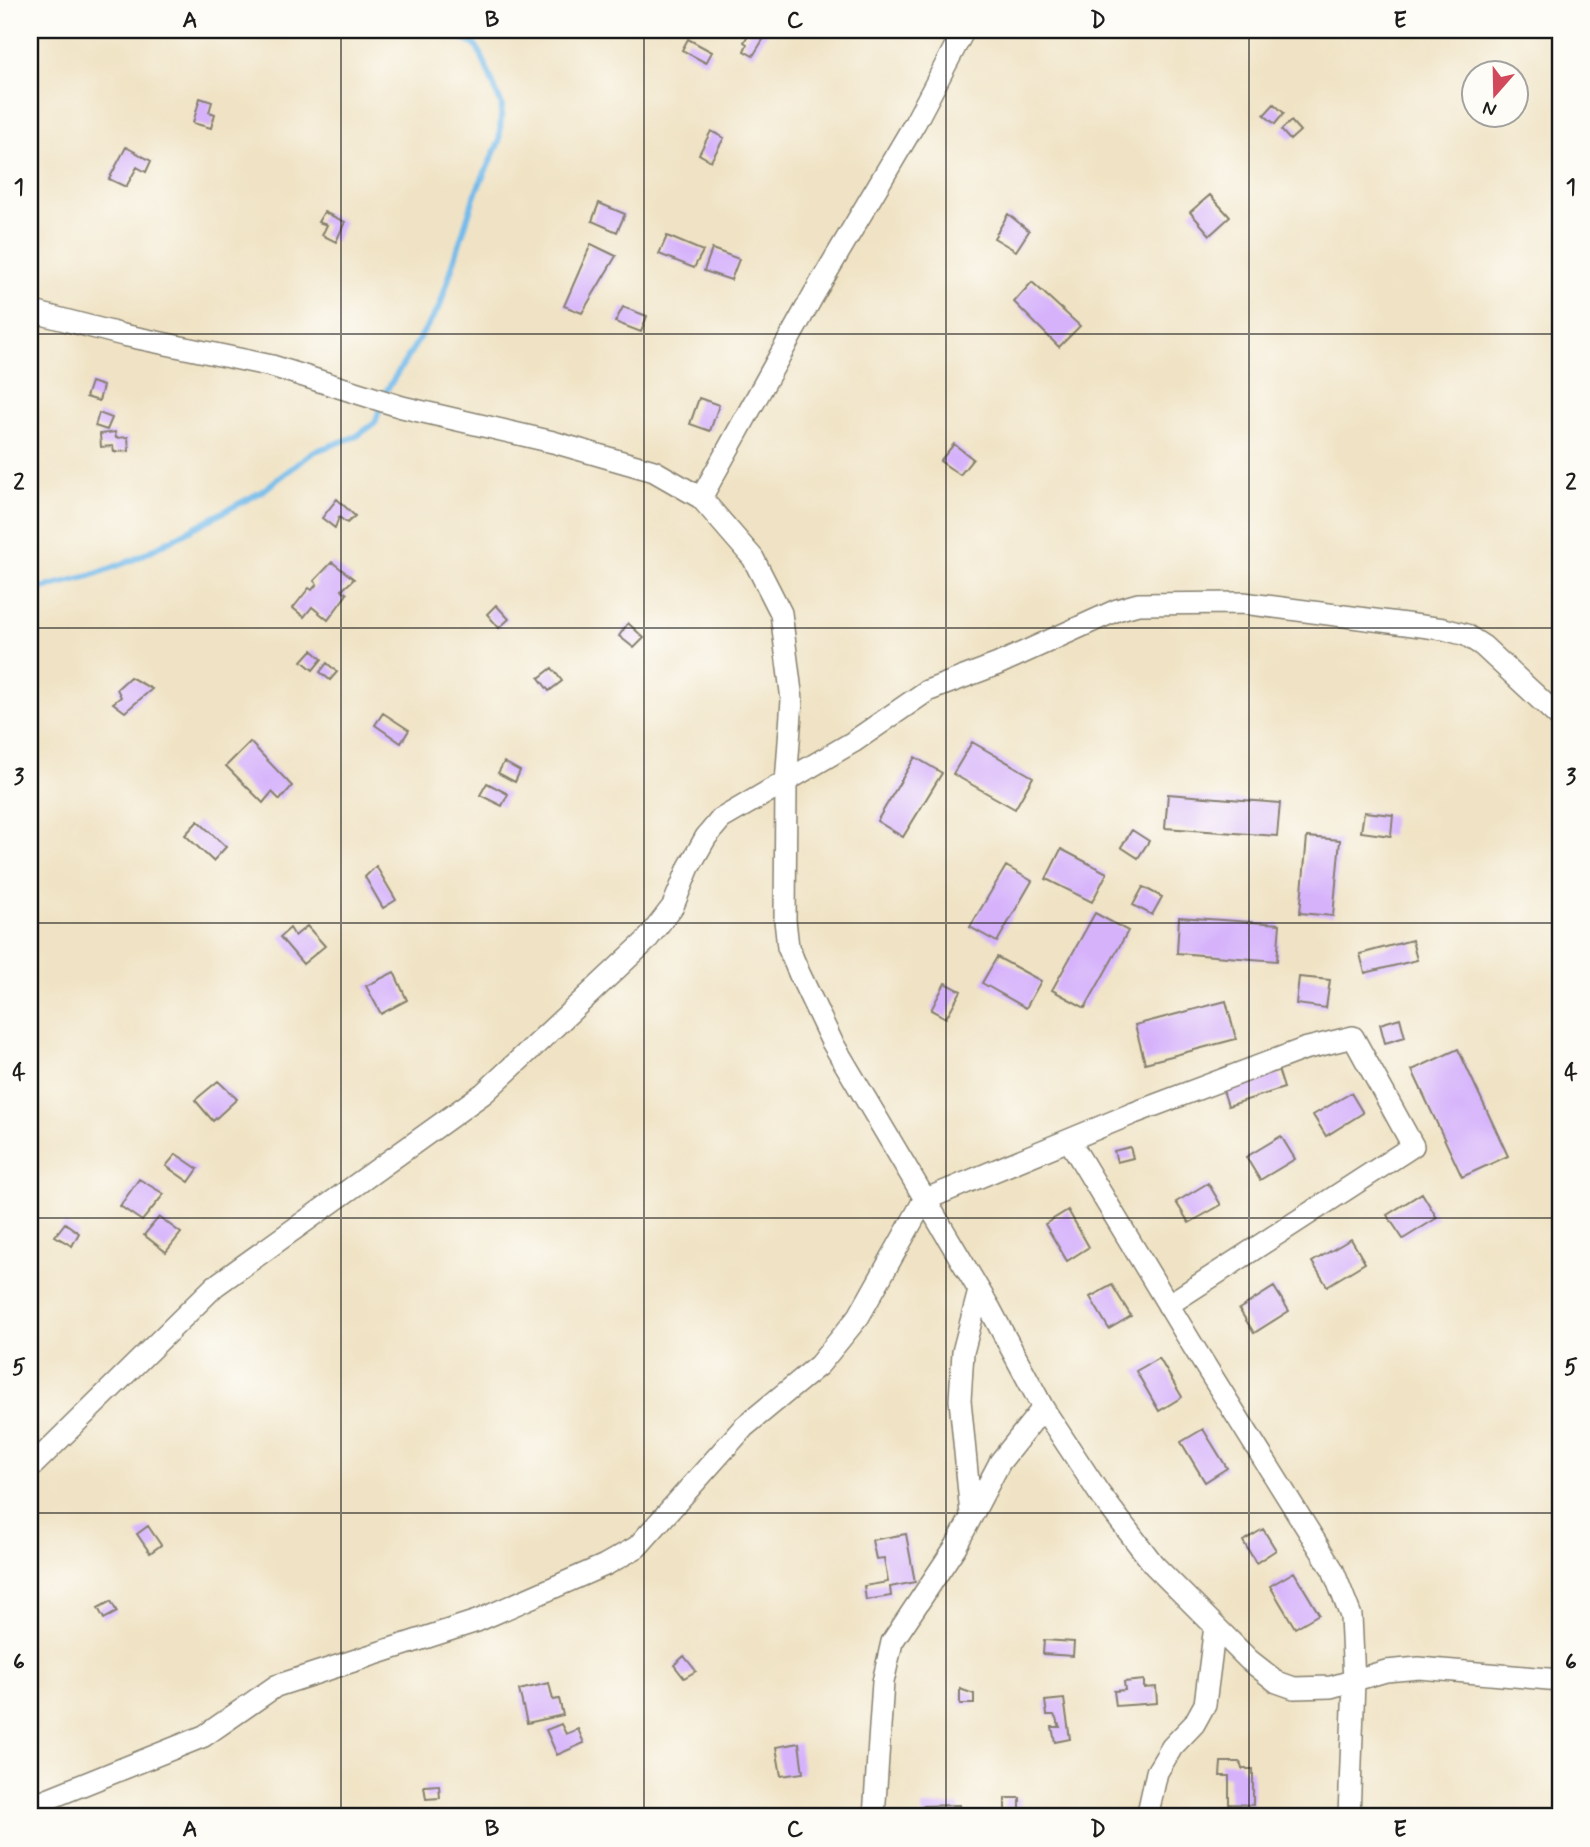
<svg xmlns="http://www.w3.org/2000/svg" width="1590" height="1847" font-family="Mynerve,sans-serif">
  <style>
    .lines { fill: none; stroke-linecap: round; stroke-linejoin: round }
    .stream { stroke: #72baea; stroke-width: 6 }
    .building { fill: #d6b2fb }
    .minor-casing { stroke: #868070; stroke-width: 24 }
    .minor { stroke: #fff; stroke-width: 21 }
    .grid { fill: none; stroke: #1c1c1c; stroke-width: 2; stroke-opacity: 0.55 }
    .neatline { fill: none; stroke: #1c1c1c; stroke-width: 2.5 }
    .grid-label { font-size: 23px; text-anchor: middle; font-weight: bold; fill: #1c1c1c }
  </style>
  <rect width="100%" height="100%" fill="#fdfcf7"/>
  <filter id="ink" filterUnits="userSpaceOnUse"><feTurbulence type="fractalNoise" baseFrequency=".0143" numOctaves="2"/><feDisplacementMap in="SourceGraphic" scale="14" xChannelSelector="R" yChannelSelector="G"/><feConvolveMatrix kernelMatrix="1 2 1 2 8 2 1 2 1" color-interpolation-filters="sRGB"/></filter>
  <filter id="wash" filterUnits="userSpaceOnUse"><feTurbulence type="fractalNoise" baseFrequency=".00686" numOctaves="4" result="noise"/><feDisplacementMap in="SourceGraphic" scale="28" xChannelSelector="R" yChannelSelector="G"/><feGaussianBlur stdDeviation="1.57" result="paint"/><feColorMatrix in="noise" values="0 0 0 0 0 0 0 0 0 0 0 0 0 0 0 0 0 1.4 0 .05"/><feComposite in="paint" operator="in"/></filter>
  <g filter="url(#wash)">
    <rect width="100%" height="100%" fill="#f0e3c5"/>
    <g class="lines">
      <path class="stream" d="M 30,591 L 90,576 L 135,559 L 261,492 L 313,452 L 357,436 L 375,423 L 386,391 L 440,306 L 475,194 L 499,142 L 502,106 L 481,54 L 475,45 L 455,34 L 454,30"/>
    </g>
    <g id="blocks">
      <path class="building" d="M 751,30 L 769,30 L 753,56 L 744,51 L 747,44 L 744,42 Z
        M 688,39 L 712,52 L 706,63 L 682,50 Z
        M 200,98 L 212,102 L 209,112 L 215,114 L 211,128 L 193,123 Z
        M 1274,104 L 1284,113 L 1275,124 L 1264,115 Z
        M 1291,121 L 1300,131 L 1290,140 L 1281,130 Z
        M 711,131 L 724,138 L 711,161 L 699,154 Z
        M 126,147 L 151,161 L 146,172 L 137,167 L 126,187 L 109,179 Z
        M 1210,195 L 1230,217 L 1210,235 L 1190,212 Z
        M 599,203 L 625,214 L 617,232 L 592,221 Z
        M 324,212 L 345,222 L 336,242 L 322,235 L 327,225 L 318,222 Z
        M 1008,214 L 1029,231 L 1016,251 L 994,238 Z
        M 667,236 L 703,251 L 694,268 L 659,254 Z
        M 591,244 L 616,256 L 582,313 L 564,306 Z
        M 712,249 L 739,259 L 731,280 L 704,271 Z
        M 1032,282 L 1080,326 L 1059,347 L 1014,302 Z
        M 623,307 L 647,316 L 641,332 L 615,322 Z
        M 91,382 L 103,386 L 99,401 L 86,397 Z
        M 699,398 L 719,405 L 710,431 L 690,424 Z
        M 99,413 L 112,418 L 107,430 L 95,426 Z
        M 115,432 L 116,438 L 128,437 L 129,451 L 114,452 L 113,446 L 101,447 L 100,434 Z
        M 954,444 L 973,459 L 960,475 L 940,461 Z
        M 337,499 L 355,516 L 347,523 L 339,517 L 335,528 L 322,518 Z
        M 332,562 L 354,579 L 342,590 L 347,594 L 328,620 L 312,607 L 304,617 L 293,608 L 309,588 L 312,590 L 317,584 L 314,581 Z
        M 496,605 L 509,619 L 499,628 L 487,614 Z
        M 628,623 L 644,638 L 634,648 L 619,636 Z
        M 312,650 L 322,659 L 313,670 L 302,661 Z
        M 327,663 L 337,672 L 330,680 L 320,672 Z
        M 552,668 L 562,681 L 549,691 L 539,678 Z
        M 130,677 L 152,689 L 125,712 L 113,703 L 121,697 L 117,689 Z
        M 383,713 L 409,730 L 401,743 L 375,725 Z
        M 250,742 L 292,786 L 280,800 L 272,792 L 263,803 L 226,766 Z
        M 972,742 L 1033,777 L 1015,809 L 953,774 Z
        M 915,757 L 942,773 L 903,837 L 877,821 Z
        M 504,762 L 520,771 L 515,782 L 498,773 Z
        M 487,783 L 508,794 L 502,806 L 480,795 Z
        M 1168,794 L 1280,803 L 1277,836 L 1165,828 Z
        M 1364,812 L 1393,815 L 1391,836 L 1361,832 Z
        M 198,821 L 226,847 L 213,861 L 185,835 Z
        M 1132,830 L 1149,841 L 1138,858 L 1121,847 Z
        M 1307,837 L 1340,840 L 1333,916 L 1300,913 Z
        M 1061,849 L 1107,873 L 1092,902 L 1046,879 Z
        M 376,866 L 396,900 L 383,908 L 365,877 Z
        M 1006,866 L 1032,881 L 997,942 L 970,927 Z
        M 1143,887 L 1162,897 L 1152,915 L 1133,905 Z
        M 1095,913 L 1128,931 L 1085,1008 L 1052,990 Z
        M 1179,917 L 1280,924 L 1277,961 L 1177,953 Z
        M 307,926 L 325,946 L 303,964 L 280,937 L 290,928 L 295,936 Z
        M 1412,940 L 1417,960 L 1365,973 L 1360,954 Z
        M 997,957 L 1041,981 L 1026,1008 L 982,983 Z
        M 394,972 L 407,1000 L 381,1014 L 366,986 Z
        M 1299,977 L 1330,980 L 1326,1008 L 1296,1004 Z
        M 945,983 L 961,991 L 946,1018 L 931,1010 Z
        M 1226,1001 L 1236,1039 L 1145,1063 L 1135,1025 Z
        M 1400,1018 L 1405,1037 L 1385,1043 L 1380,1024 Z
        M 1458,1049 L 1508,1156 L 1462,1177 L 1412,1070 Z
        M 1278,1069 L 1284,1088 L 1228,1106 L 1222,1087 Z
        M 218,1081 L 237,1099 L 213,1121 L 195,1100 Z
        M 1351,1093 L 1363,1113 L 1326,1136 L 1313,1115 Z
        M 1281,1136 L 1295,1159 L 1260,1180 L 1246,1157 Z
        M 1130,1147 L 1133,1158 L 1117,1162 L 1114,1151 Z
        M 176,1154 L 198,1169 L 189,1182 L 166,1166 Z
        M 139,1179 L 164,1194 L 142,1221 L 120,1206 Z
        M 1208,1183 L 1221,1205 L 1189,1223 L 1176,1202 Z
        M 1422,1193 L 1437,1218 L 1403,1239 L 1387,1215 Z
        M 1068,1210 L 1089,1247 L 1067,1261 L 1045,1224 Z
        M 159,1217 L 181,1233 L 166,1252 L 144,1235 Z
        M 65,1223 L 79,1233 L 72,1246 L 55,1236 Z
        M 1351,1239 L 1365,1263 L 1327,1286 L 1312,1262 Z
        M 1112,1285 L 1131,1316 L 1109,1329 L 1090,1297 Z
        M 1274,1287 L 1289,1311 L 1254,1333 L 1239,1309 Z
        M 1159,1358 L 1182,1397 L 1159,1411 L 1136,1371 Z
        M 1203,1429 L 1227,1468 L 1205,1482 L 1181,1442 Z
        M 148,1526 L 161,1545 L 150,1553 L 137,1534 Z
        M 1263,1529 L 1276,1550 L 1256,1563 L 1243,1541 Z
        M 906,1534 L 915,1582 L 890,1587 L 891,1596 L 866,1600 L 864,1586 L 888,1582 L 884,1558 L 876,1559 L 872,1540 Z
        M 1294,1572 L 1319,1614 L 1295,1628 L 1270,1586 Z
        M 111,1601 L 117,1612 L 104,1619 L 98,1608 Z
        M 1044,1640 L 1074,1642 L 1073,1656 L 1043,1654 Z
        M 684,1656 L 696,1671 L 684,1678 L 674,1665 Z
        M 1144,1680 L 1144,1688 L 1156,1687 L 1157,1703 L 1116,1706 L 1114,1691 L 1125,1690 L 1124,1682 Z
        M 549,1683 L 553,1700 L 559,1699 L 563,1715 L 527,1723 L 519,1690 Z
        M 960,1689 L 974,1694 L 974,1704 L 960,1704 Z
        M 1064,1699 L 1070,1739 L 1055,1742 L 1052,1727 L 1060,1727 L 1054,1715 L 1047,1715 L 1045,1701 Z
        M 561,1724 L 566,1734 L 578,1729 L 584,1743 L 557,1755 L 546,1730 Z
        M 799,1743 L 803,1773 L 781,1776 L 776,1747 Z
        M 1221,1762 L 1240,1762 L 1242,1769 L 1253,1769 L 1253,1805 L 1229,1804 L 1229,1776 L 1220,1776 Z
        M 439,1785 L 440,1798 L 426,1799 L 424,1786 Z
        M 1005,1798 L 1020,1798 L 1020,1815 L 1005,1815 Z
        M 959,1805 L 960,1815 L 923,1817 L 922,1806 Z"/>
    </g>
  </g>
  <g filter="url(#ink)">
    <use href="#blocks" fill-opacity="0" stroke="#868070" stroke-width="2"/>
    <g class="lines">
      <defs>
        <path id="minor" d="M 30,311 L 123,335 L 272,366 L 402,407 L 553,442 L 654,471 L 701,498 L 753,558 L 781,613 L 792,700 L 786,783 L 785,920 L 788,947 L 799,973 L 832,1042 L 989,1307 L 1043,1408 L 1099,1493 L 1154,1565 L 1249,1660 L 1277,1682 L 1294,1688 L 1331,1687 L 1386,1671 L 1419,1668 L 1560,1680
          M 701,498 L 814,294 L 915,123 L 964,30
          M 1069,1140 L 1193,1346 L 1333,1570 L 1351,1616 L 1354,1681 L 1349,1817
          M 30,1468 L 215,1286 L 484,1093 L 646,941 L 673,906 L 689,867 L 706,837 L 721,819 L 853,742 L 927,691 L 998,664 L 1117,610 L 1138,604 L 1243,603 L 1444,629 L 1466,635 L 1483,646 L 1560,718
          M 971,1514 L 960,1400 L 963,1352 L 979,1291
          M 31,1805 L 53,1817
          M 30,1806 L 204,1736 L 276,1686 L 477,1621 L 605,1565 L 637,1547 L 744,1427 L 819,1365 L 859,1316 L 924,1200 L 1134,1113 L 1304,1049 L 1353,1037 L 1413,1146 L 1168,1305
          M 874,1817 L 883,1682 L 892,1642 L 956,1546 L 1000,1462 L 1043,1408
          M 1147,1817 L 1157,1772 L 1172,1747 L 1194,1724 L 1205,1704 L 1215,1626"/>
      </defs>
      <use href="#minor" class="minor-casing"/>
      <use href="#minor" class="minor"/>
    </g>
  </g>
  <path class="grid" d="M 341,30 L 341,1817M 644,30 L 644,1817M 946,30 L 946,1817M 1249,30 L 1249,1817M 30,334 L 1560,334M 30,628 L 1560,628M 30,923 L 1560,923M 30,1218 L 1560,1218M 30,1513 L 1560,1513"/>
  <rect width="1590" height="1847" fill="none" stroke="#fdfcf7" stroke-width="77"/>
  <g transform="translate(1495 94) rotate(200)"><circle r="33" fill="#fdfcf7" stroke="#a3a29f" stroke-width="2"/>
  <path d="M0-5L12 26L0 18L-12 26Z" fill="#d1495b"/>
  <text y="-10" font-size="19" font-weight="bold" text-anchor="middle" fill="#1c1c1c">N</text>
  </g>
  <rect x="38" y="38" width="1514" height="1770" class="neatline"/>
  <g class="grid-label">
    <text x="190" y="27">A</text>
    <text x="492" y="27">B</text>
    <text x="795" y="27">C</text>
    <text x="1098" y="27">D</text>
    <text x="1400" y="27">E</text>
    <text x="19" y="194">1</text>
    <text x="1571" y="194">1</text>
    <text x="19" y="489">2</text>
    <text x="1571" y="489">2</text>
    <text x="19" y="784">3</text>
    <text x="1571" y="784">3</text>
    <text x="19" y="1079">4</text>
    <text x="1571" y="1079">4</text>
    <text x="19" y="1374">5</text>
    <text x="1571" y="1374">5</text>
    <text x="19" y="1669">6</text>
    <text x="1571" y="1669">6</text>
    <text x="190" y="1836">A</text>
    <text x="492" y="1836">B</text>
    <text x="795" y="1836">C</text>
    <text x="1098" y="1836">D</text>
    <text x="1400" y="1836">E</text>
  </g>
</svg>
